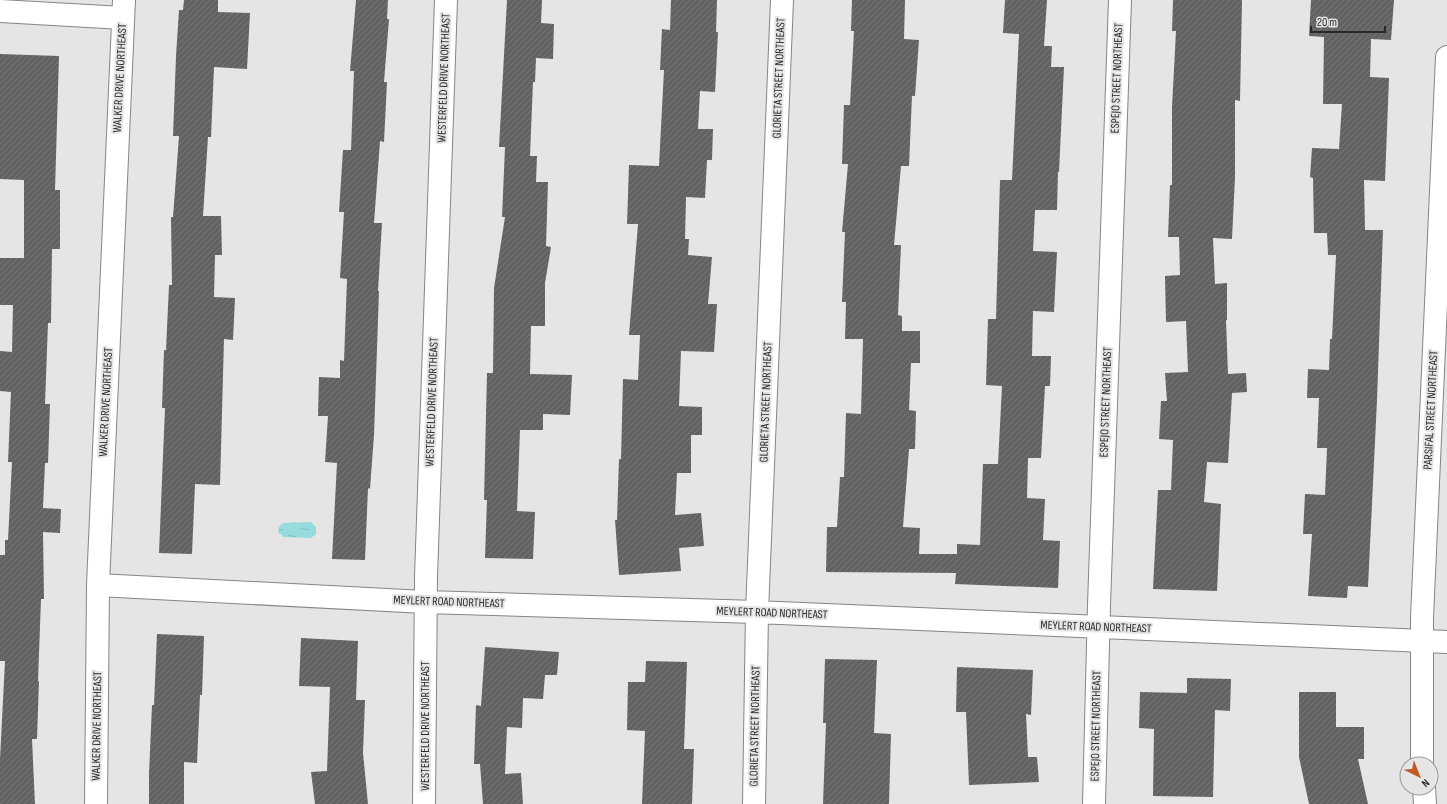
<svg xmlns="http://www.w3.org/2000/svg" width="1447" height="804" font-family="'Sofia Sans Condensed',sans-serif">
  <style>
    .water { fill: url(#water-ripples) }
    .building { fill: url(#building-hatch) }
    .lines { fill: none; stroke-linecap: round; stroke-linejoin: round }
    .street-casing { stroke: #858586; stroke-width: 24 }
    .street { stroke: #fff; stroke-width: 22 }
    .labels { text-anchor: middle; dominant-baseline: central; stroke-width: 4; stroke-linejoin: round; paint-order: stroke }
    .street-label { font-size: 12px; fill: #29292a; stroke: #e5e5e6 }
  </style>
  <defs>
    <pattern id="water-ripples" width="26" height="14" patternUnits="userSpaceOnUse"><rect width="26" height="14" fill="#96dbde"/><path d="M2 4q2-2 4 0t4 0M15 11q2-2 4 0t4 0" fill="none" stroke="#81bcbf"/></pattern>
    <pattern id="building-hatch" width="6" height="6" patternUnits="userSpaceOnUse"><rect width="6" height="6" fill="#626263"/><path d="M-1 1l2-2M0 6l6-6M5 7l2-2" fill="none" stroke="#79797a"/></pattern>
  </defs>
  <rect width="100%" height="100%" fill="#e5e5e6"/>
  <path class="water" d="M 311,522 L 316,527 L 316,534 L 311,538 L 283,537 L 281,534 L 278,533 L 279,527 L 283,523 Z"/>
  <path class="building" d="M 184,0 L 218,0 L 218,12 L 250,13 L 247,69 L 214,67 L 211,137 L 208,137 L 203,216 L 221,216 L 222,255 L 215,255 L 214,297 L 235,298 L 233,340 L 224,339 L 220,485 L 195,484 L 192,554 L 159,553 L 165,408 L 162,408 L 164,350 L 166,350 L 169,285 L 172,285 L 171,217 L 173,217 L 179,136 L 173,136 L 176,56 L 179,10 L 183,10 Z
    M 356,0 L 388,0 L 387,19 L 389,19 L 384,82 L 387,82 L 384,142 L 380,141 L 374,223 L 382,223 L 378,291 L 379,291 L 374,435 L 370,489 L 368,488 L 365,560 L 332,559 L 337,463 L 325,462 L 328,416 L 318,416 L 319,377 L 340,378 L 340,360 L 344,361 L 347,279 L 340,278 L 344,212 L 339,212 L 343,150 L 351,150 L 354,71 L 350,71 Z
    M 507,0 L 542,0 L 541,23 L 554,24 L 553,59 L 536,58 L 535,82 L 533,82 L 530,156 L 537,156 L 536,182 L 548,182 L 546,246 L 551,247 L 545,283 L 545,326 L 531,326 L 530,374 L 572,375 L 570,415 L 543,414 L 543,430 L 520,430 L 517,511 L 535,512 L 533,559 L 485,558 L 487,500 L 484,500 L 487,373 L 493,373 L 494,288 L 505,217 L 502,217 L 505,147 L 499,147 Z
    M 671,0 L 717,0 L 716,32 L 718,32 L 715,92 L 700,91 L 698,129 L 713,129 L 712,160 L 707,160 L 705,198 L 686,197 L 685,239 L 689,239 L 688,255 L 712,257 L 708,304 L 717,304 L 714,352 L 681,351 L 679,406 L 702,407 L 702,435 L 691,435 L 691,473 L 677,473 L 675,515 L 701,513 L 704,546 L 679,548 L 681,571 L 619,575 L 615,520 L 617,520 L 619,459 L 621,459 L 623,379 L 638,380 L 640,335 L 629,335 L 638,224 L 627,224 L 629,165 L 659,166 L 664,70 L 660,70 L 662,29 L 670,30 Z
    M 852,0 L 905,0 L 904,39 L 919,40 L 915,96 L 912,96 L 909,166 L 901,166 L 894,245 L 901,245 L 898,315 L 902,316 L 902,331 L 920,331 L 920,363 L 911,363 L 909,410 L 916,411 L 915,449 L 909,449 L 903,527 L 920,528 L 919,554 L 957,554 L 957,544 L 980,545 L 983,464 L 998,464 L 1002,386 L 986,385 L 988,319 L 996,319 L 1000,180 L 1012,180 L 1019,34 L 1003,33 L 1005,0 L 1047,0 L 1044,46 L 1052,46 L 1051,67 L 1064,67 L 1059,172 L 1058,172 L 1057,210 L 1035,210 L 1033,251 L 1057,252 L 1054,312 L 1033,311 L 1032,356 L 1051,356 L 1050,386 L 1045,386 L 1041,458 L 1028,458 L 1027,498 L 1045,499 L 1043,540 L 1060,541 L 1058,588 L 955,584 L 956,573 L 826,572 L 827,527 L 837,527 L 840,477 L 844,477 L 846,413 L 861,414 L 863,339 L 845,339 L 846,302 L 842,302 L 845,232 L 842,232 L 848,164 L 842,164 L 844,105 L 850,105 L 854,31 L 851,31 Z
    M 1173,0 L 1242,0 L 1240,101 L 1235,100 L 1235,177 L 1232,239 L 1213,238 L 1215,284 L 1227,283 L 1227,320 L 1226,320 L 1228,374 L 1246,373 L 1247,392 L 1232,393 L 1228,463 L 1207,462 L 1204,502 L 1221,504 L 1217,591 L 1153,589 L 1158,490 L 1171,490 L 1173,440 L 1159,439 L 1161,401 L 1167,401 L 1165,373 L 1188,372 L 1186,321 L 1166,322 L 1165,276 L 1180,275 L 1179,237 L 1168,237 L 1170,185 L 1172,185 L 1172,107 L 1176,31 L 1172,31 Z
    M 1311,0 L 1394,0 L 1391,40 L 1371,39 L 1370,77 L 1389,78 L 1385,181 L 1364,180 L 1365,230 L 1383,230 L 1377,400 L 1368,587 L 1348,586 L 1347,598 L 1308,596 L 1312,534 L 1303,534 L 1305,494 L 1325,495 L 1327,448 L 1317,448 L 1319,398 L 1307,398 L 1308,369 L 1329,370 L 1330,339 L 1332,339 L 1336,255 L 1328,255 L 1327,233 L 1314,233 L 1313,178 L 1310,177 L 1312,148 L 1339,149 L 1342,104 L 1323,104 L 1324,37 L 1309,36 Z
    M 0,54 L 59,56 L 55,190 L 60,190 L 60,249 L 52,249 L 51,323 L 48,323 L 45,404 L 50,404 L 48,463 L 45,463 L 43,508 L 61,509 L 60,533 L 43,532 L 44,599 L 41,599 L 38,681 L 39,681 L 37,739 L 32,739 L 35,804 L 0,804 L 0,759 L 5,661 L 0,661 L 0,555 L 5,555 L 5,540 L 8,540 L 12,462 L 8,462 L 11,392 L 0,391 L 0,351 L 12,352 L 13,305 L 0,305 L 0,258 L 24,258 L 24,180 L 0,179 Z
    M 157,634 L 204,636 L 202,695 L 200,695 L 197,763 L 184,762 L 184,804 L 149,804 L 149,774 L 152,705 L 154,705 Z
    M 301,638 L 358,641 L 356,700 L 365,700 L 363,753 L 368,804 L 315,804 L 311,772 L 327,771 L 330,687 L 299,686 Z
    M 485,647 L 559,652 L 557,675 L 545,675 L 543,699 L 523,698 L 522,728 L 507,727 L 505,774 L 521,773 L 523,804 L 483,804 L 480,764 L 474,764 L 476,705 L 481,706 Z
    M 825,659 L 877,660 L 874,733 L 891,734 L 889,804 L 823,804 L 826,723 L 823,723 Z
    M 646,661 L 687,662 L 684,749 L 694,749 L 692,804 L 642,804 L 645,731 L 627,730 L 628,682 L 645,682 Z
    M 957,667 L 1033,670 L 1031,715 L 1026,714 L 1028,757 L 1037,757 L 1039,782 L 969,785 L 966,712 L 956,712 Z
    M 1187,678 L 1231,679 L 1230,711 L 1215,710 L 1213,797 L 1153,796 L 1154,729 L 1139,728 L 1140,692 L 1187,693 Z
    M 1299,692 L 1336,692 L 1336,727 L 1364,727 L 1364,759 L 1358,759 L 1368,804 L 1309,804 L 1299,757 Z"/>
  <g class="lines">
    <defs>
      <path id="street" d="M 0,11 L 123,18
        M 98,585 L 425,602 L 757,612 L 1447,642
        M 1422,764 L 1422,618 L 1447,57
        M 1424,788 L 1425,804
        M 96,804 L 98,585 L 124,0
        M 424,804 L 426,577 L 446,0
        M 754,804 L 757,612 L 782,0
        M 1094,804 L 1099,605 L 1120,0"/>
    </defs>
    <use href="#street" class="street-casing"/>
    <use href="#street" class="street"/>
  </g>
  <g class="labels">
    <g class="street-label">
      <text transform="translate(120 78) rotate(-87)">WALKER DRIVE NORTHEAST</text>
      <text transform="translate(444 78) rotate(-88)">WESTERFELD DRIVE NORTHEAST</text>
      <text transform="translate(779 78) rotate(-88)">GLORIETA STREET NORTHEAST</text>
      <text transform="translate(1117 78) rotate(-88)">ESPEJO STREET NORTHEAST</text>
      <text transform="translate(106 402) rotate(-87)">WALKER DRIVE NORTHEAST</text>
      <text transform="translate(432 402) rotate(-88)">WESTERFELD DRIVE NORTHEAST</text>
      <text transform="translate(766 402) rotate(-88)">GLORIETA STREET NORTHEAST</text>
      <text transform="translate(1106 402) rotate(-88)">ESPEJO STREET NORTHEAST</text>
      <text transform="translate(1431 410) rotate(-87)">PARSIFAL STREET NORTHEAST</text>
      <text transform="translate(449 602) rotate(2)">MEYLERT ROAD NORTHEAST</text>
      <text transform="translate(772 613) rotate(2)">MEYLERT ROAD NORTHEAST</text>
      <text transform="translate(1096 627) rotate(2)">MEYLERT ROAD NORTHEAST</text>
      <text transform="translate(97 726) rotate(-89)">WALKER DRIVE NORTHEAST</text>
      <text transform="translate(425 726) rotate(-90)">WESTERFELD DRIVE NORTHEAST</text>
      <text transform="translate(755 726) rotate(-89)">GLORIETA STREET NORTHEAST</text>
      <text transform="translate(1096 726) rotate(-89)">ESPEJO STREET NORTHEAST</text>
    </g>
  </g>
  <g transform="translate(1419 776) rotate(137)"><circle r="19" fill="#e5e5e6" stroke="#9a9a9b"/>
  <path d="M0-3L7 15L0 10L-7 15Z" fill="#c05b28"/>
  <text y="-6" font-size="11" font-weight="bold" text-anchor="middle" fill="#29292a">N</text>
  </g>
  <path d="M1311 26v6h74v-6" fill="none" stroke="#29292a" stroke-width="2"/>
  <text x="1317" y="26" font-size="12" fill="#29292a" stroke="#e5e5e6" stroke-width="3" paint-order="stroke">20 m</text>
</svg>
